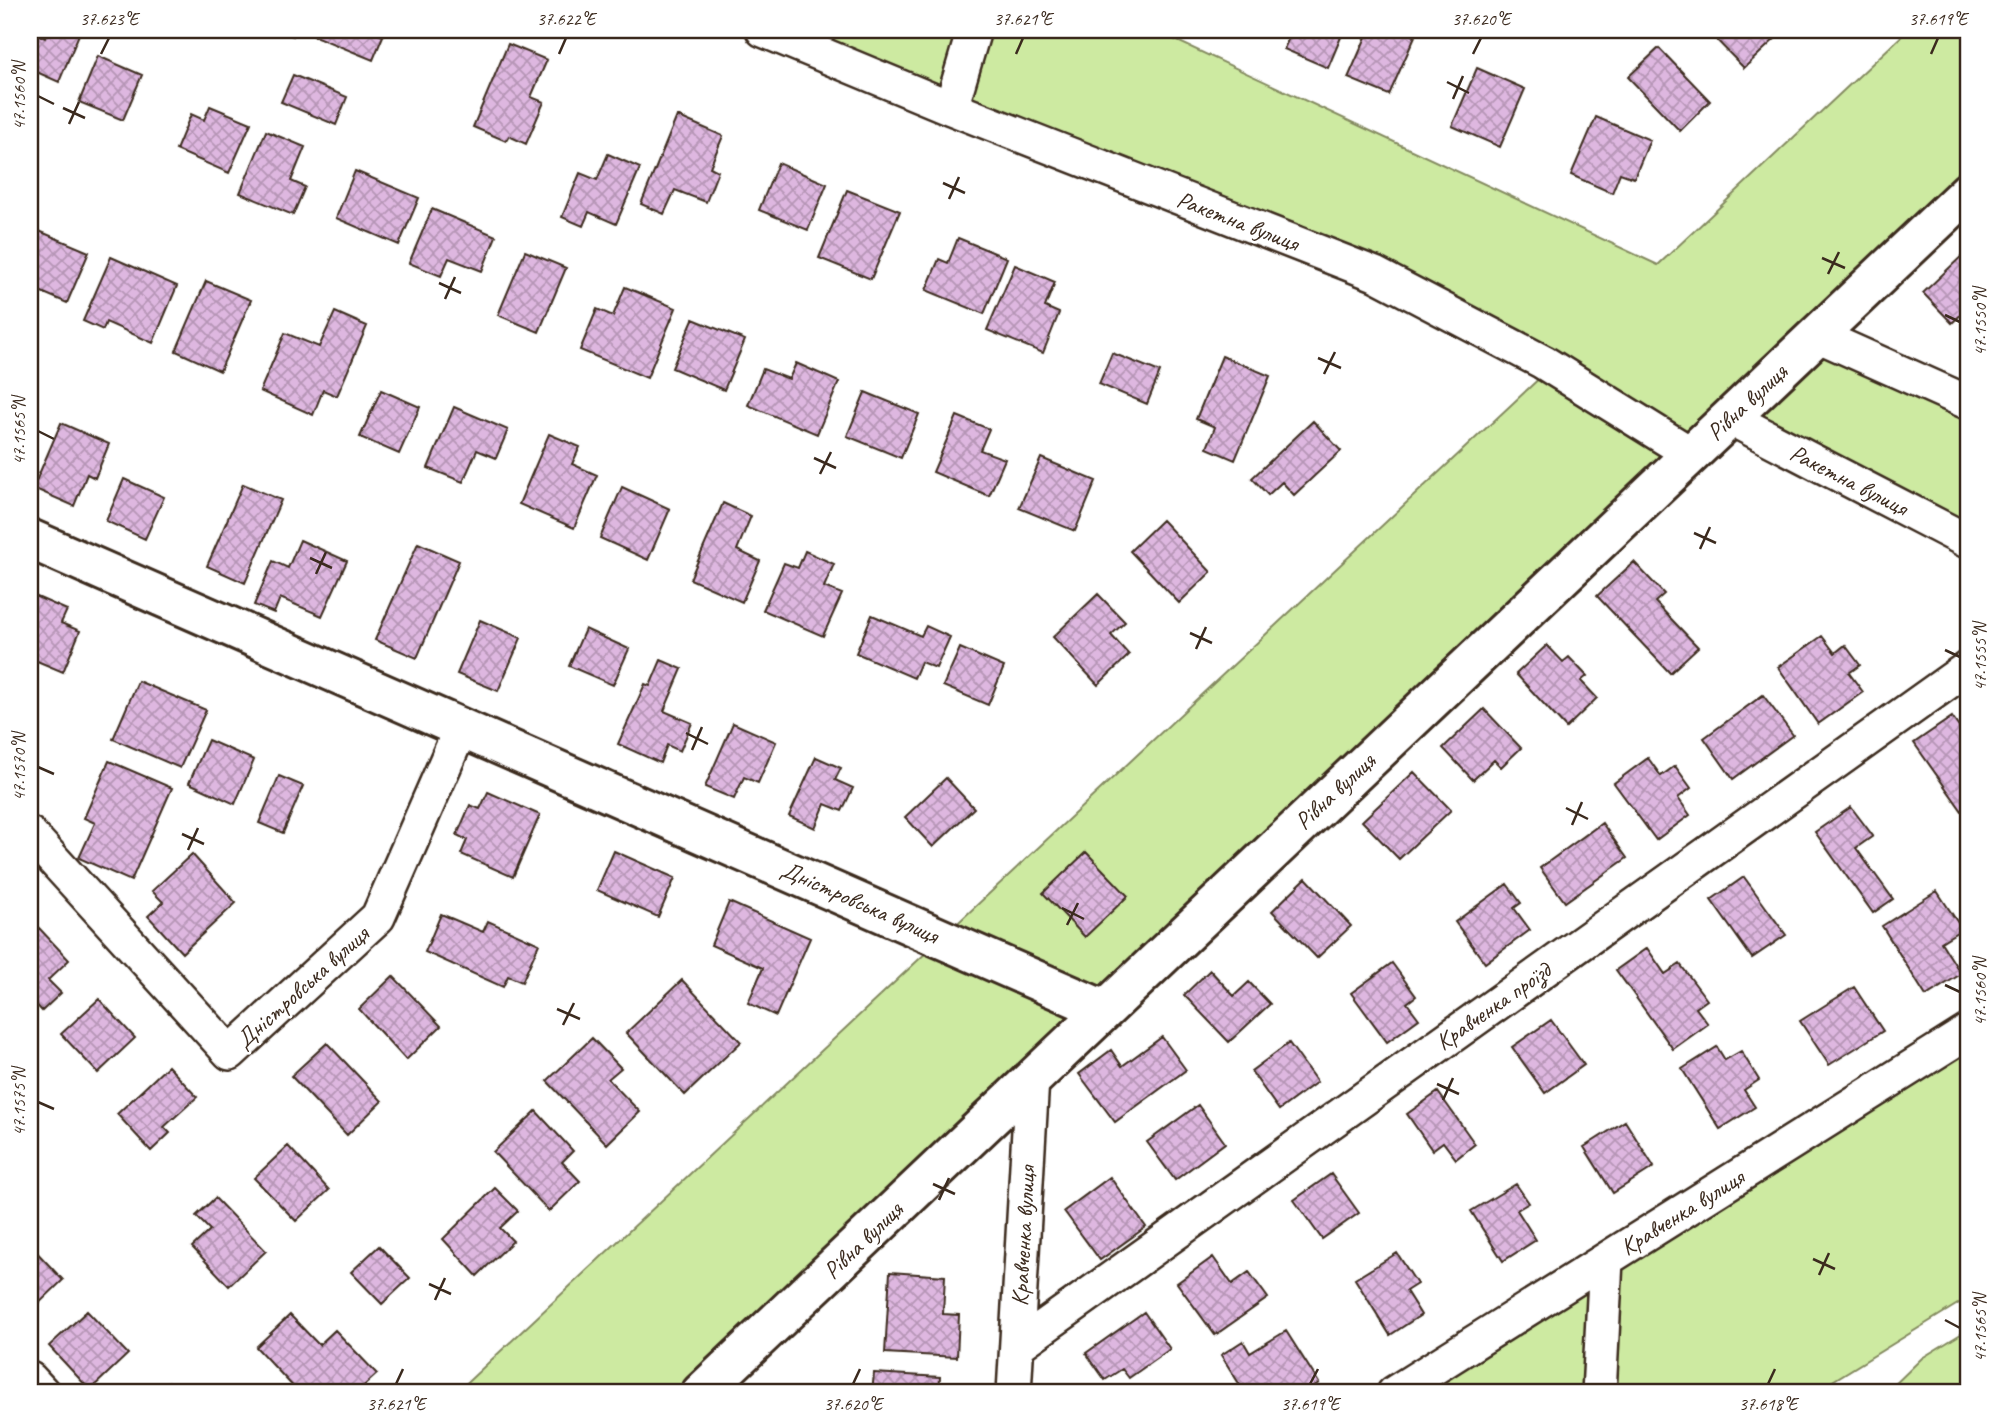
<svg xmlns="http://www.w3.org/2000/svg" width="1999" height="1423" font-family="Caveat,sans-serif">
  <style>
    .grass { fill: #cdeaa1; stroke: #848a60; stroke-width: 2 }
    .building { fill: url(#building-cross-hatch); stroke: #3b2a1e; stroke-width: 2 }
    .lines { fill: none; stroke-linecap: round; stroke-linejoin: round }
    .street-casing { stroke: #3b2a1e; stroke-width: 38 }
    .secondary-casing { stroke: #3b2a1e; stroke-width: 44 }
    .street { stroke: #fff; stroke-width: 33 }
    .secondary { stroke: #fff; stroke-width: 38 }
    .ticks { fill: none; stroke: #3b2a1e; stroke-width: 2.5 }
    .labels { text-anchor: middle; dominant-baseline: central; stroke-width: 5; stroke-linejoin: round; paint-order: stroke }
    .street-label { font-size: 24px; fill: #3b2a1e; stroke: #fff }
    .neatline { fill: none; stroke: #3b2a1e; stroke-width: 2.5 }
    .ticks-label { font-size: 18px; text-anchor: middle; fill: #3b2a1e }
  </style>
  <defs>
    <pattern id="building-cross-hatch" width="8" height="8" patternUnits="userSpaceOnUse" patternTransform="scale(1.75)"><rect width="8" height="8" fill="#deb7e0"/><path d="M0 0l8 8M0 8l8-8" fill="none" stroke="#b595b5"/></pattern>
  </defs>
  <rect width="100%" height="100%" fill="#fff"/>
  <filter id="ink" filterUnits="userSpaceOnUse"><feTurbulence type="fractalNoise" baseFrequency=".0143" numOctaves="2"/><feDisplacementMap in="SourceGraphic" scale="14" xChannelSelector="R" yChannelSelector="G"/><feConvolveMatrix kernelMatrix="1 2 1 2 8 2 1 2 1" color-interpolation-filters="sRGB"/></filter>
  <g filter="url(#ink)">
    <path class="grass" d="M 795,30 L 1154,30 L 1658,265 L 1908,30 L 1969,30 L 1969,177 L 1799,340 L 1969,417 L 1969,527 L 1730,406 L 691,1393 L 456,1393 L 1561,358 Z
      M 1969,1051 L 1969,1297 L 1813,1393 L 1425,1393 Z
      M 1969,1329 L 1969,1393 L 1886,1393 L 1922,1358 Z"/>
    <path class="building" d="M 49,30 L 80,32 L 59,82 L 30,69 L 30,31 L 45,38 Z
      M 277,30 L 295,30 L 293,36 Z
      M 314,30 L 368,30 L 383,36 L 373,60 L 312,35 Z
      M 1292,30 L 1344,30 L 1328,68 L 1284,49 Z
      M 1369,30 L 1400,30 L 1415,36 L 1389,95 L 1348,78 Z
      M 1707,30 L 1771,30 L 1777,37 L 1744,68 Z
      M 508,44 L 547,60 L 531,97 L 544,102 L 526,144 L 509,136 L 506,141 L 473,127 Z
      M 1659,48 L 1710,101 L 1680,131 L 1628,77 Z
      M 98,56 L 142,75 L 123,120 L 79,102 Z
      M 1477,68 L 1525,89 L 1500,147 L 1452,126 Z
      M 293,75 L 347,97 L 336,125 L 281,102 Z
      M 210,106 L 251,123 L 229,173 L 176,150 L 191,114 L 204,120 Z
      M 677,116 L 723,136 L 710,167 L 718,171 L 706,202 L 675,190 L 664,214 L 641,204 Z
      M 1596,117 L 1650,140 L 1634,178 L 1620,173 L 1612,193 L 1571,175 Z
      M 266,131 L 305,147 L 291,181 L 305,187 L 293,215 L 240,193 Z
      M 608,154 L 640,168 L 616,224 L 589,212 L 583,226 L 562,217 L 580,173 L 597,180 Z
      M 778,163 L 827,184 L 808,230 L 759,210 Z
      M 355,171 L 419,198 L 399,245 L 336,218 Z
      M 847,190 L 900,211 L 871,279 L 819,258 Z
      M 432,209 L 496,236 L 482,271 L 449,258 L 441,276 L 409,263 Z
      M 39,231 L 89,252 L 67,303 L 30,287 L 30,253 Z
      M 958,238 L 1007,258 L 984,314 L 926,290 L 939,259 L 948,263 Z
      M 1969,249 L 1969,307 L 1952,323 L 1923,293 Z
      M 525,251 L 566,268 L 539,332 L 498,315 Z
      M 111,257 L 177,286 L 153,343 L 106,322 L 103,330 L 83,321 Z
      M 1015,265 L 1055,282 L 1045,307 L 1059,313 L 1043,353 L 987,330 Z
      M 206,281 L 251,300 L 220,371 L 176,351 Z
      M 625,287 L 676,308 L 647,378 L 580,350 L 597,309 L 613,316 Z
      M 335,312 L 367,326 L 337,396 L 323,390 L 313,415 L 260,391 L 285,333 L 319,347 Z
      M 693,319 L 745,340 L 724,390 L 672,368 Z
      M 1112,353 L 1160,372 L 1147,404 L 1099,384 Z
      M 1222,356 L 1270,376 L 1235,460 L 1207,448 L 1215,427 L 1196,419 Z
      M 796,363 L 839,382 L 817,434 L 748,405 L 763,369 L 789,379 Z
      M 381,390 L 420,407 L 399,454 L 360,437 Z
      M 865,392 L 919,414 L 901,458 L 847,436 Z
      M 454,407 L 508,430 L 496,458 L 477,450 L 463,482 L 428,468 Z
      M 957,416 L 989,429 L 980,450 L 1005,459 L 989,496 L 933,472 Z
      M 1313,421 L 1341,451 L 1294,495 L 1282,482 L 1268,495 L 1252,478 Z
      M 61,423 L 109,444 L 95,478 L 87,474 L 74,506 L 33,488 Z
      M 549,434 L 580,447 L 572,464 L 597,475 L 574,528 L 519,504 Z
      M 1041,458 L 1096,481 L 1075,531 L 1019,508 Z
      M 124,479 L 164,497 L 145,539 L 106,521 Z
      M 243,484 L 281,500 L 245,583 L 207,566 Z
      M 622,487 L 670,509 L 648,560 L 600,538 Z
      M 723,503 L 751,516 L 737,550 L 760,561 L 742,602 L 690,579 Z
      M 1162,520 L 1211,572 L 1179,603 L 1130,551 Z
      M 300,540 L 347,561 L 322,616 L 280,598 L 274,613 L 254,605 L 273,561 L 288,568 Z
      M 418,543 L 459,561 L 417,658 L 375,640 Z
      M 805,551 L 834,564 L 824,587 L 842,594 L 823,636 L 763,610 L 784,563 L 798,568 Z
      M 1634,562 L 1664,594 L 1655,602 L 1698,647 L 1670,673 L 1597,596 Z
      M 30,594 L 67,610 L 61,623 L 80,631 L 63,672 L 30,658 Z
      M 1098,594 L 1125,622 L 1111,635 L 1129,655 L 1098,685 L 1053,637 Z
      M 872,615 L 921,636 L 926,626 L 950,637 L 936,668 L 921,662 L 914,678 L 856,653 Z
      M 480,620 L 521,638 L 498,691 L 457,674 Z
      M 585,629 L 629,649 L 613,685 L 569,666 Z
      M 1822,636 L 1835,653 L 1845,645 L 1860,665 L 1849,673 L 1863,692 L 1818,724 L 1778,667 Z
      M 1547,645 L 1563,662 L 1569,657 L 1587,676 L 1581,681 L 1597,698 L 1566,728 L 1516,674 Z
      M 960,648 L 1004,667 L 988,705 L 943,686 Z
      M 661,660 L 682,669 L 664,711 L 692,723 L 680,751 L 667,745 L 660,763 L 618,744 L 645,684 L 650,686 Z
      M 138,681 L 206,710 L 180,768 L 113,739 Z
      M 1763,695 L 1793,735 L 1733,779 L 1704,738 Z
      M 1484,709 L 1521,748 L 1501,767 L 1494,760 L 1473,780 L 1443,748 Z
      M 1952,717 L 1969,742 L 1969,821 L 1914,743 Z
      M 733,723 L 776,742 L 758,783 L 744,777 L 734,799 L 705,787 Z
      M 208,740 L 254,760 L 235,804 L 189,783 Z
      M 816,757 L 841,768 L 835,780 L 853,788 L 842,811 L 825,804 L 815,828 L 789,816 Z
      M 1648,758 L 1661,776 L 1675,766 L 1691,788 L 1678,798 L 1690,815 L 1656,840 L 1614,783 Z
      M 109,761 L 172,788 L 131,881 L 79,858 L 95,823 L 84,818 Z
      M 1414,772 L 1451,810 L 1399,859 L 1362,821 Z
      M 279,776 L 303,786 L 283,833 L 259,823 Z
      M 946,778 L 974,808 L 933,847 L 905,817 Z
      M 488,792 L 540,815 L 513,877 L 461,854 L 467,840 L 457,835 L 470,805 L 480,809 Z
      M 1851,807 L 1873,836 L 1856,848 L 1893,899 L 1873,913 L 1815,832 Z
      M 1602,823 L 1627,858 L 1565,902 L 1540,868 Z
      M 614,851 L 675,878 L 658,917 L 597,890 Z
      M 1086,852 L 1128,896 L 1085,937 L 1043,893 Z
      M 192,854 L 236,903 L 182,953 L 148,916 L 163,902 L 152,891 Z
      M 1744,877 L 1786,935 L 1752,958 L 1711,900 Z
      M 1306,878 L 1351,926 L 1317,958 L 1272,911 Z
      M 1507,884 L 1521,903 L 1514,908 L 1530,930 L 1485,963 L 1455,922 Z
      M 1937,891 L 1962,929 L 1941,942 L 1961,974 L 1926,996 L 1882,926 Z
      M 729,902 L 810,938 L 776,1016 L 748,1003 L 763,968 L 711,945 Z
      M 441,914 L 483,932 L 488,921 L 539,944 L 522,982 L 508,976 L 503,987 L 425,952 Z
      M 39,928 L 69,960 L 48,980 L 61,993 L 42,1011 L 30,998 L 30,936 Z
      M 1647,948 L 1665,974 L 1680,964 L 1707,1000 L 1696,1008 L 1708,1024 L 1673,1049 L 1616,970 Z
      M 1392,963 L 1416,996 L 1407,1003 L 1419,1019 L 1387,1042 L 1351,993 Z
      M 1210,970 L 1234,996 L 1249,982 L 1270,1004 L 1229,1042 L 1184,995 Z
      M 393,976 L 441,1026 L 406,1060 L 359,1009 Z
      M 682,980 L 741,1042 L 685,1095 L 626,1033 Z
      M 1854,987 L 1883,1031 L 1829,1065 L 1800,1021 Z
      M 99,999 L 135,1038 L 98,1073 L 61,1034 Z
      M 1551,1020 L 1584,1065 L 1545,1093 L 1512,1047 Z
      M 1162,1037 L 1186,1070 L 1115,1122 L 1079,1074 L 1111,1050 L 1122,1066 Z
      M 592,1038 L 621,1068 L 608,1079 L 640,1112 L 607,1144 L 547,1081 Z
      M 327,1043 L 382,1101 L 347,1135 L 291,1076 Z
      M 1289,1043 L 1317,1082 L 1279,1110 L 1251,1071 Z
      M 1717,1047 L 1725,1060 L 1741,1051 L 1759,1080 L 1744,1090 L 1755,1107 L 1720,1129 L 1682,1069 Z
      M 168,1066 L 197,1097 L 164,1127 L 170,1133 L 151,1151 L 117,1114 Z
      M 1438,1092 L 1475,1144 L 1456,1159 L 1443,1142 L 1432,1150 L 1407,1114 Z
      M 1198,1105 L 1225,1143 L 1175,1180 L 1147,1142 Z
      M 536,1111 L 573,1151 L 562,1162 L 580,1181 L 549,1211 L 493,1152 Z
      M 1625,1121 L 1654,1167 L 1613,1193 L 1584,1147 Z
      M 288,1146 L 329,1190 L 296,1221 L 254,1178 Z
      M 1331,1174 L 1359,1213 L 1322,1239 L 1294,1200 Z
      M 1110,1177 L 1146,1227 L 1100,1260 L 1064,1211 Z
      M 1516,1184 L 1529,1203 L 1517,1210 L 1536,1240 L 1503,1261 L 1471,1211 Z
      M 495,1188 L 518,1211 L 500,1228 L 513,1241 L 477,1276 L 443,1239 Z
      M 215,1198 L 266,1251 L 229,1286 L 192,1247 L 210,1230 L 196,1216 Z
      M 30,1245 L 63,1280 L 30,1312 Z
      M 379,1246 L 410,1278 L 382,1304 L 351,1272 Z
      M 1397,1253 L 1417,1284 L 1406,1291 L 1421,1315 L 1390,1335 L 1355,1279 Z
      M 1213,1257 L 1232,1284 L 1249,1272 L 1268,1298 L 1215,1335 L 1177,1283 Z
      M 890,1272 L 945,1276 L 943,1314 L 959,1315 L 957,1357 L 885,1353 Z
      M 87,1311 L 128,1354 L 90,1390 L 49,1346 Z
      M 1144,1312 L 1170,1349 L 1129,1378 L 1122,1369 L 1105,1380 L 1086,1353 Z
      M 290,1315 L 319,1345 L 335,1330 L 377,1374 L 356,1393 L 299,1393 L 256,1347 Z
      M 1286,1331 L 1319,1383 L 1303,1393 L 1245,1393 L 1221,1355 L 1243,1341 L 1250,1353 Z
      M 874,1373 L 940,1377 L 939,1393 L 872,1393 Z
      M 168,1382 L 179,1393 L 155,1393 Z"/>
    <g class="lines">
      <defs>
        <path id="street" d="M 763,30 L 951,108 L 1375,274 L 1543,362 L 1691,454
          M 951,108 L 974,30
          M 1817,335 L 1969,403
          M 1730,418 L 1969,542
          M 30,834 L 230,1053 L 378,917 L 461,728
          M 1017,1346 L 1969,667
          M 30,1379 L 43,1393
          M 1014,1393 L 1032,1078
          M 1394,1393 L 1969,1031
          M 1599,1393 L 1606,1260"/>
        <path id="secondary" d="M 30,539 L 1104,1010
          M 701,1393 L 1969,191"/>
      </defs>
      <use href="#street" class="street-casing"/>
      <use href="#secondary" class="secondary-casing"/>
      <use href="#street" class="street"/>
      <use href="#secondary" class="secondary"/>
    </g>
  </g>
  <path class="ticks" d="M 101,54 L 109,38M 559,54 L 566,38M 1016,54 L 1023,38M 1473,54 L 1481,38M 1931,54 L 1938,38M 1447,82 L 1469,93M 38,96 L 54,104M 1453,99 L 1463,76M 63,108 L 85,118M 69,124 L 79,102M 943,183 L 965,193M 949,199 L 959,177M 1822,258 L 1845,268M 1828,274 L 1839,252M 439,283 L 461,293M 445,299 L 455,277M 1945,315 L 1960,322M 1318,358 L 1341,368M 1324,374 L 1335,352M 38,431 L 54,439M 814,458 L 836,468M 820,474 L 831,452M 1694,533 L 1716,543M 1700,549 L 1710,527M 310,558 L 332,568M 316,574 L 326,552M 1190,633 L 1212,643M 1196,649 L 1206,627M 1945,650 L 1960,657M 686,733 L 708,744M 692,750 L 702,727M 38,767 L 54,774M 1566,808 L 1588,819M 1572,825 L 1582,802M 182,834 L 204,844M 188,850 L 198,828M 1062,908 L 1084,919M 1067,925 L 1078,903M 1945,985 L 1960,992M 557,1009 L 580,1019M 563,1025 L 574,1003M 1437,1084 L 1459,1094M 1443,1100 L 1453,1078M 38,1102 L 54,1109M 933,1184 L 955,1194M 939,1200 L 949,1178M 1813,1259 L 1835,1269M 1819,1275 L 1829,1253M 429,1284 L 451,1294M 435,1300 L 445,1278M 1945,1320 L 1960,1328M 396,1384 L 403,1369M 853,1384 L 860,1369M 1310,1384 L 1318,1369M 1768,1384 L 1775,1369"/>
  <g class="labels">
    <g class="street-label">
      <text transform="translate(1238 221) rotate(21)">Ракетна вулиця</text>
      <text transform="translate(1747 402) rotate(-43)">Рівна вулиця</text>
      <text transform="translate(1849 480) rotate(27)">Ракетна вулиця</text>
      <text transform="translate(1335 791) rotate(-43)">Рівна вулиця</text>
      <text transform="translate(860 902) rotate(24)">Дністровська вулиця</text>
      <text transform="translate(302 987) rotate(-42)">Дністровська вулиця</text>
      <text transform="translate(1493 1006) rotate(-35)">Кравченка проїзд</text>
      <text transform="translate(1682 1212) rotate(-32)">Кравченка вулиця</text>
      <text transform="translate(1023 1236) rotate(-87)">Кравченка вулиця</text>
      <text transform="translate(863 1240) rotate(-44)">Рівна вулиця</text>
    </g>
  </g>
  <rect width="1999" height="1423" fill="none" stroke="#fff" stroke-width="77"/>
  <rect x="38" y="38" width="1922" height="1346" class="neatline"/>
  <g class="ticks-label">
    <text x="109" y="25">37.623°E</text>
    <text x="566" y="25">37.622°E</text>
    <text x="1023" y="25">37.621°E</text>
    <text x="1481" y="25">37.620°E</text>
    <text x="1938" y="25">37.619°E</text>
    <text transform="translate(19 96) rotate(-90)" y="6">47.1560°N</text>
    <text transform="translate(1980 322) rotate(-90)" y="6">47.1550°N</text>
    <text transform="translate(19 431) rotate(-90)" y="6">47.1565°N</text>
    <text transform="translate(1980 657) rotate(-90)" y="6">47.1555°N</text>
    <text transform="translate(19 767) rotate(-90)" y="6">47.1570°N</text>
    <text transform="translate(1980 992) rotate(-90)" y="6">47.1560°N</text>
    <text transform="translate(19 1102) rotate(-90)" y="6">47.1575°N</text>
    <text transform="translate(1980 1328) rotate(-90)" y="6">47.1565°N</text>
    <text x="396" y="1410">37.621°E</text>
    <text x="853" y="1410">37.620°E</text>
    <text x="1310" y="1410">37.619°E</text>
    <text x="1768" y="1410">37.618°E</text>
  </g>
</svg>
